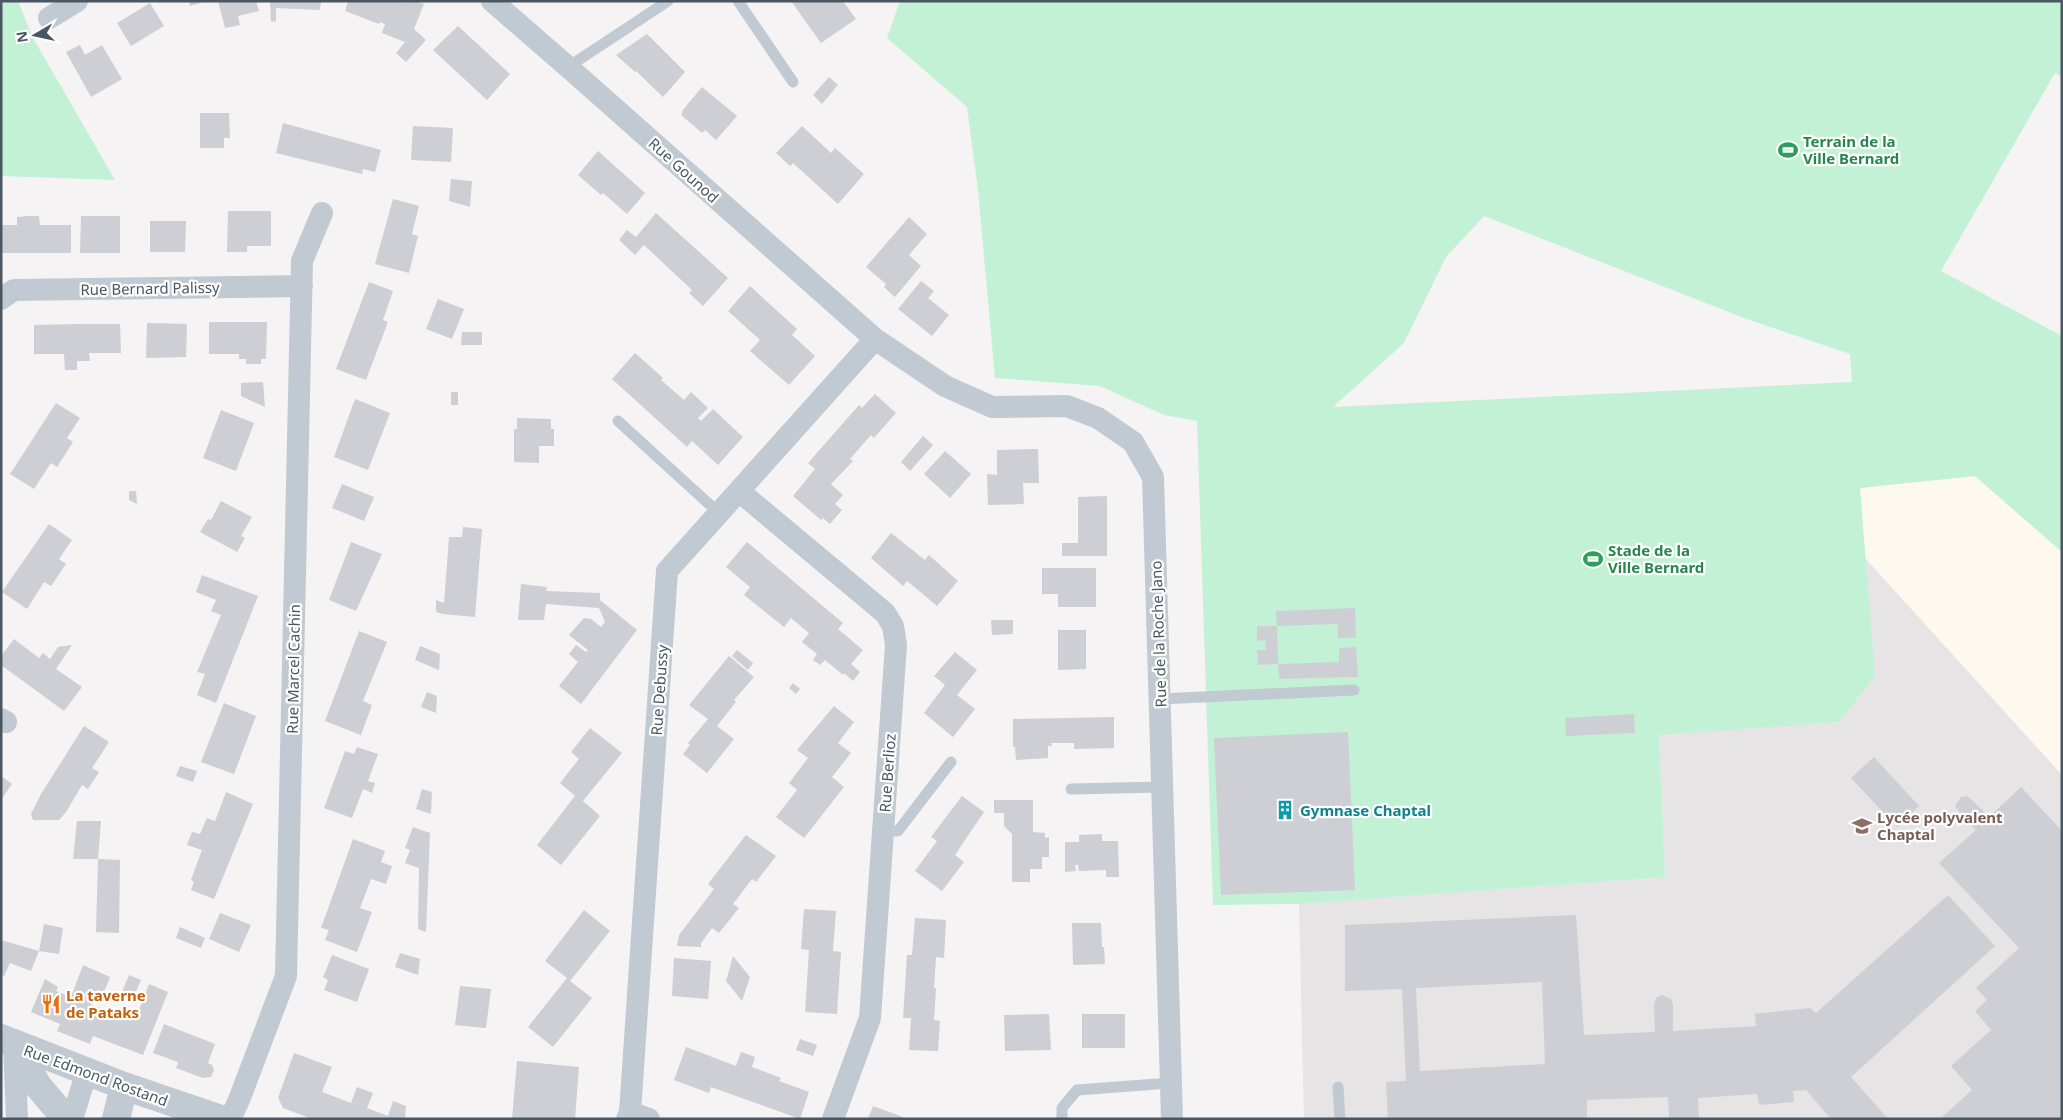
<svg xmlns="http://www.w3.org/2000/svg" width="2063" height="1120" font-family="'Noto Sans',sans-serif">
  <style>
    .commercial { fill: #fdf9ef }
    .education { fill: #e6e4e5 }
    .green { fill: #c3f1d5; fill-rule: evenodd }
    .building { fill: #cdcfd5; fill-rule: evenodd }
    .lines { fill: none; stroke-linecap: round; stroke-linejoin: round }
    .service { stroke: #c1cad2; stroke-width: 11 }
    .minor { stroke: #c1cad2; stroke-width: 22 }
    .tertiary { stroke: #c1cad2; stroke-width: 28 }
    .labels { text-anchor: middle; dominant-baseline: central; stroke-width: 4.5; stroke-linejoin: round; paint-order: stroke }
    .leisure-label { font-size: 15px; font-weight: bold; fill: #27864d; stroke: #fff; text-anchor: start }
    .street-label { font-size: 15px; fill: #4a5661; stroke: #fff }
    .culture-label { font-size: 15px; font-weight: bold; fill: #0d838f; stroke: #fff; text-anchor: start }
    .education-label { font-size: 15px; font-weight: bold; fill: #785e54; stroke: #fff; text-anchor: start }
    .food-label { font-size: 15px; font-weight: bold; fill: #c56008; stroke: #fff; text-anchor: start }
  </style>
  <rect width="100%" height="100%" fill="#f5f3f3"/>
  <path class="commercial" d="M 1975,476 L 2062,552 L 2062,775 L 1865,558 L 1860,488 Z"/>
  <path class="education" d="M 1865,558 L 2062,775 L 2062,1119 L 1304,1119 L 1299,904 L 1665,877 L 1659,735 L 1839,721 L 1875,676 Z"/>
  <path class="green" d="M 1,1 L 18,1 L 33,38 L 115,180 L 1,176 Z
    M 900,1 L 2062,1 L 2062,77 L 2055,73 L 1941,271 L 2062,336 L 2062,552 L 1975,476 L 1860,488 L 1875,676 L 1839,722 L 1659,735 L 1665,877 L 1299,904 L 1213,905 L 1197,421 L 1164,415 L 1100,386 L 995,378 L 978,190 L 967,107 L 887,38 ZM 1484,216 L 1744,318 L 1850,354 L 1852,382 L 1333,407 L 1404,343 L 1446,257 Z"/>
  <path class="building" d="M 189,1 L 204,1 L 204,2 L 190,6 Z
    M 218,1 L 256,1 L 259,11 L 238,16 L 240,25 L 225,28 Z
    M 270,1 L 321,1 L 320,10 L 276,8 L 276,22 L 271,21 Z
    M 348,1 L 401,1 L 406,3 L 406,1 L 415,1 L 424,4 L 414,29 L 426,40 L 406,62 L 396,53 L 405,42 L 382,33 L 385,24 L 380,22 L 379,24 L 345,11 Z
    M 791,1 L 843,1 L 856,19 L 821,43 Z
    M 150,3 L 164,26 L 131,46 L 117,23 Z
    M 458,26 L 510,74 L 487,100 L 433,50 Z
    M 647,34 L 685,72 L 663,97 L 636,71 L 635,72 L 616,55 Z
    M 80,45 L 85,55 L 102,45 L 122,79 L 91,97 L 66,52 Z
    M 829,77 L 838,85 L 822,104 L 813,95 Z
    M 702,87 L 737,116 L 716,140 L 705,130 L 702,133 L 681,115 L 683,112 L 682,111 Z
    M 200,113 L 229,113 L 230,138 L 224,138 L 224,148 L 200,148 Z
    M 283,123 L 381,150 L 375,172 L 363,169 L 362,174 L 276,153 Z
    M 413,126 L 453,128 L 451,162 L 411,160 Z
    M 802,126 L 831,153 L 835,148 L 864,174 L 838,204 L 793,163 L 790,166 L 776,153 Z
    M 598,151 L 645,193 L 627,214 L 603,193 L 601,195 L 578,175 Z
    M 451,179 L 472,181 L 470,207 L 449,201 Z
    M 393,199 L 419,206 L 412,234 L 418,236 L 409,273 L 375,264 Z
    M 228,211 L 271,211 L 271,246 L 247,246 L 247,252 L 227,252 Z
    M 656,213 L 728,278 L 703,306 L 689,293 L 692,290 L 644,245 L 635,255 L 619,240 L 627,230 L 636,237 Z
    M 28,216 L 39,216 L 40,225 L 71,225 L 71,253 L 1,253 L 1,225 L 17,225 L 17,217 Z
    M 81,216 L 120,216 L 120,253 L 80,253 Z
    M 909,217 L 927,234 L 909,255 L 921,266 L 895,297 L 884,287 L 886,284 L 866,267 Z
    M 150,221 L 186,221 L 185,252 L 150,252 Z
    M 921,281 L 934,291 L 928,298 L 949,315 L 932,336 L 898,309 Z
    M 369,282 L 393,291 L 383,320 L 388,322 L 366,380 L 336,369 Z
    M 750,286 L 797,329 L 792,335 L 815,356 L 789,385 L 750,351 L 760,340 L 728,311 Z
    M 438,299 L 464,309 L 452,339 L 426,329 Z
    M 209,322 L 267,322 L 266,359 L 261,359 L 261,364 L 246,364 L 246,359 L 239,359 L 239,354 L 209,354 Z
    M 147,323 L 187,324 L 186,357 L 146,358 Z
    M 77,324 L 120,324 L 121,353 L 89,353 L 90,361 L 77,361 L 77,370 L 65,370 L 64,354 L 34,354 L 34,325 Z
    M 462,332 L 482,332 L 482,345 L 461,345 Z
    M 635,353 L 663,378 L 661,380 L 684,400 L 691,392 L 708,408 L 698,418 L 701,421 L 713,409 L 743,437 L 718,465 L 692,441 L 687,447 L 612,379 Z
    M 263,382 L 265,407 L 241,396 L 241,383 Z
    M 451,392 L 458,392 L 458,405 L 451,405 Z
    M 875,394 L 896,413 L 874,438 L 871,435 L 850,459 L 853,461 L 831,484 L 843,495 L 835,504 L 842,510 L 830,524 L 823,518 L 821,520 L 793,496 L 815,469 L 808,463 L 859,405 L 862,408 Z
    M 355,399 L 390,413 L 368,470 L 334,457 Z
    M 56,403 L 80,418 L 67,438 L 73,442 L 57,467 L 51,463 L 34,489 L 10,474 Z
    M 221,410 L 254,423 L 236,471 L 203,458 Z
    M 517,418 L 551,419 L 551,429 L 554,429 L 554,446 L 539,446 L 539,463 L 514,462 L 514,429 L 517,429 Z
    M 923,436 L 933,445 L 910,471 L 901,462 Z
    M 1038,449 L 1039,483 L 1023,483 L 1024,504 L 988,505 L 987,474 L 997,475 L 997,450 Z
    M 945,451 L 971,474 L 950,498 L 924,474 Z
    M 342,484 L 374,497 L 364,521 L 332,508 Z
    M 129,491 L 136,491 L 137,504 L 129,500 Z
    M 1107,496 L 1107,556 L 1062,556 L 1062,543 L 1078,543 L 1078,497 Z
    M 221,501 L 252,517 L 241,536 L 245,538 L 237,552 L 200,532 L 208,519 L 211,520 Z
    M 49,524 L 72,540 L 59,559 L 66,564 L 51,586 L 44,582 L 27,609 L 2,592 Z
    M 463,527 L 482,529 L 475,617 L 443,614 L 436,612 L 436,600 L 444,603 L 449,537 L 462,537 Z
    M 891,533 L 925,560 L 929,555 L 958,581 L 937,606 L 907,581 L 903,586 L 871,558 Z
    M 351,542 L 382,554 L 356,611 L 329,600 Z
    M 747,542 L 843,623 L 838,629 L 863,650 L 851,664 L 860,672 L 853,681 L 844,673 L 843,675 L 825,660 L 820,665 L 813,660 L 817,654 L 802,642 L 809,633 L 791,618 L 784,627 L 744,595 L 750,587 L 726,567 Z
    M 1042,568 L 1096,568 L 1096,607 L 1058,607 L 1058,594 L 1042,594 Z
    M 202,575 L 258,596 L 216,703 L 197,695 L 205,674 L 197,672 L 221,615 L 211,611 L 216,600 L 196,592 Z
    M 521,584 L 547,587 L 546,591 L 600,593 L 600,600 L 637,630 L 581,704 L 559,686 L 578,662 L 569,654 L 576,645 L 586,652 L 588,650 L 569,635 L 584,618 L 591,619 L 601,627 L 605,622 L 599,608 L 546,604 L 544,620 L 518,620 Z
    M 1355,608 L 1356,638 L 1338,638 L 1338,624 L 1277,626 L 1278,664 L 1258,665 L 1257,650 L 1266,650 L 1265,640 L 1257,641 L 1257,626 L 1277,626 L 1276,611 Z
    M 991,620 L 1013,620 L 1013,634 L 992,635 Z
    M 1058,630 L 1086,630 L 1086,669 L 1058,670 Z
    M 359,631 L 387,642 L 363,701 L 372,705 L 361,735 L 325,721 Z
    M 14,639 L 39,658 L 43,653 L 50,659 L 58,647 L 72,645 L 56,669 L 82,687 L 64,711 L 1,665 L 1,656 Z
    M 420,646 L 440,654 L 439,670 L 415,660 Z
    M 1356,647 L 1358,677 L 1279,679 L 1278,664 L 1339,662 L 1339,648 Z
    M 737,650 L 753,663 L 748,670 L 732,656 Z
    M 955,652 L 977,670 L 957,695 L 975,709 L 953,737 L 924,713 L 945,685 L 934,676 Z
    M 729,656 L 754,677 L 734,700 L 736,702 L 717,726 L 734,739 L 707,773 L 683,754 L 690,745 L 688,743 L 708,719 L 689,705 Z
    M 793,683 L 800,689 L 796,694 L 789,688 Z
    M 427,692 L 437,696 L 436,713 L 421,707 Z
    M 224,703 L 256,716 L 234,774 L 201,762 Z
    M 834,706 L 854,722 L 838,743 L 851,753 L 832,777 L 844,787 L 804,838 L 776,817 L 797,790 L 789,783 L 808,758 L 797,750 Z
    M 1634,714 L 1635,733 L 1566,736 L 1565,718 Z
    M 1114,717 L 1114,748 L 1074,749 L 1074,743 L 1051,743 L 1052,746 L 1048,746 L 1048,758 L 1016,760 L 1015,747 L 1013,747 L 1013,719 Z
    M 84,726 L 109,742 L 92,768 L 99,772 L 88,789 L 82,785 L 66,812 L 59,820 L 33,820 L 31,814 L 41,794 Z
    M 590,728 L 622,753 L 583,801 L 600,816 L 561,865 L 537,845 L 575,796 L 560,783 L 579,759 L 571,752 Z
    M 1348,732 L 1355,890 L 1221,895 L 1214,738 Z
    M 357,747 L 378,754 L 368,781 L 375,783 L 372,793 L 363,789 L 352,818 L 324,808 L 345,751 L 354,754 Z
    M 1874,757 L 1919,806 L 1897,827 L 1851,778 Z
    M 180,766 L 197,771 L 193,782 L 176,776 Z
    M 1,776 L 12,784 L 1,800 Z
    M 2021,787 L 2062,831 L 2062,1119 L 1940,1119 L 1972,1090 L 1951,1066 L 1991,1030 L 1975,1011 L 1987,1000 L 1976,988 L 2019,948 L 1939,863 L 1976,830 L 1959,812 L 1955,806 L 1961,797 L 1967,796 L 1971,799 L 1989,817 Z
    M 422,789 L 432,792 L 431,814 L 416,809 Z
    M 226,792 L 253,804 L 214,899 L 191,890 L 194,882 L 191,880 L 202,850 L 187,845 L 192,832 L 200,834 L 207,818 L 215,821 Z
    M 962,796 L 984,812 L 955,855 L 964,862 L 942,891 L 915,871 L 937,841 L 931,837 Z
    M 994,800 L 1033,800 L 1033,832 L 1045,833 L 1045,838 L 1049,837 L 1049,857 L 1042,857 L 1042,869 L 1030,869 L 1030,882 L 1012,882 L 1012,834 L 1004,826 L 1004,813 L 994,813 Z
    M 77,821 L 101,821 L 98,859 L 73,859 Z
    M 413,827 L 430,833 L 426,932 L 418,929 L 419,868 L 405,863 L 410,850 L 405,848 Z
    M 1102,834 L 1102,841 L 1118,841 L 1119,877 L 1106,877 L 1106,870 L 1079,871 L 1078,865 L 1075,865 L 1076,871 L 1065,872 L 1065,842 L 1079,842 L 1079,835 Z
    M 746,835 L 776,856 L 756,882 L 752,879 L 733,904 L 739,908 L 719,933 L 712,928 L 701,943 L 701,947 L 677,946 L 679,935 L 714,889 L 708,884 Z
    M 353,839 L 385,851 L 381,862 L 392,866 L 386,884 L 371,879 L 360,908 L 372,912 L 357,952 L 325,940 L 329,930 L 321,928 Z
    M 98,859 L 120,860 L 119,933 L 96,932 Z
    M 1948,895 L 1995,946 L 1851,1077 L 1888,1119 L 1831,1119 L 1806,1090 L 1793,1091 L 1794,1102 L 1759,1105 L 1757,1094 L 1698,1098 L 1699,1119 L 1669,1119 L 1668,1097 L 1587,1100 L 1587,1119 L 1388,1119 L 1386,1082 L 1406,1081 L 1402,989 L 1345,991 L 1345,925 L 1576,915 L 1584,1035 L 1655,1032 L 1654,1005 L 1656,998 L 1662,995 L 1671,999 L 1673,1004 L 1673,1031 L 1756,1026 L 1755,1014 L 1810,1008 L 1816,1013 ZM 1542,982 L 1545,1064 L 1420,1071 L 1416,988 Z
    M 804,909 L 836,911 L 833,951 L 841,952 L 837,1014 L 805,1012 L 809,950 L 801,949 Z
    M 584,910 L 610,931 L 570,981 L 592,998 L 553,1047 L 528,1027 L 567,978 L 545,961 Z
    M 220,913 L 251,925 L 239,952 L 209,939 Z
    M 915,918 L 946,920 L 944,958 L 936,957 L 934,988 L 936,988 L 934,1020 L 940,1021 L 938,1051 L 909,1050 L 911,1018 L 903,1018 L 907,955 L 912,955 Z
    M 1072,923 L 1101,923 L 1102,947 L 1104,947 L 1105,964 L 1073,965 Z
    M 44,924 L 63,928 L 59,954 L 39,951 Z
    M 180,927 L 205,938 L 201,948 L 176,938 Z
    M 1,940 L 39,951 L 31,971 L 10,963 L 4,976 L 1,975 Z
    M 400,953 L 420,959 L 418,975 L 395,967 Z
    M 332,955 L 369,969 L 357,1002 L 324,990 L 328,980 L 323,977 Z
    M 733,956 L 750,977 L 742,1001 L 726,981 Z
    M 674,958 L 711,961 L 708,999 L 672,996 Z
    M 83,965 L 110,977 L 104,992 L 97,990 L 91,1005 L 114,1013 L 116,1010 L 136,1018 L 149,984 L 168,992 L 143,1055 L 93,1036 L 90,1044 L 57,1031 L 60,1024 L 31,1012 L 45,979 L 58,987 L 56,991 L 71,997 Z
    M 129,975 L 141,980 L 134,996 L 122,992 Z
    M 460,986 L 491,989 L 486,1028 L 455,1025 Z
    M 1049,1014 L 1051,1050 L 1005,1051 L 1004,1015 Z
    M 1082,1014 L 1125,1014 L 1125,1048 L 1082,1048 Z
    M 164,1024 L 215,1044 L 208,1063 L 212,1065 L 214,1070 L 211,1077 L 203,1078 L 176,1068 L 178,1062 L 153,1053 Z
    M 800,1039 L 817,1045 L 813,1056 L 796,1050 Z
    M 686,1047 L 736,1066 L 741,1052 L 755,1057 L 752,1067 L 781,1078 L 779,1081 L 809,1092 L 800,1119 L 711,1087 L 709,1093 L 674,1080 Z
    M 294,1053 L 332,1067 L 322,1092 L 351,1103 L 357,1087 L 373,1093 L 367,1108 L 388,1116 L 393,1101 L 406,1106 L 405,1119 L 312,1119 L 283,1108 L 278,1098 Z
    M 517,1061 L 579,1067 L 575,1119 L 512,1119 Z
    M 873,1106 L 903,1117 L 902,1119 L 868,1119 Z"/>
  <g class="lines">
    <path class="service" d="M 738,1 L 793,82
      M 568,67 L 668,1
      M 618,421 L 720,514
      M 1160,699 L 1354,690
      M 1071,789 L 1162,787
      M 883,831 L 898,831 L 951,762
      M 1338,1087 L 1340,1119
      M 1062,1119 L 1062,1108 L 1077,1090 L 1170,1083"/>
    <path class="minor" d="M 492,1 L 568,67 L 875,339 L 945,386 L 992,407 L 1067,406 L 1098,418 L 1133,442 L 1153,477 L 1172,1119
      M 49,18 L 77,1
      M 1,299 L 14,290 L 302,286
      M 740,492 L 885,613 L 893,626 L 896,645 L 870,1018 L 833,1119
      M 1,719 L 6,722
      M 14,1044 L 17,1119
      M 630,1112 L 649,1119
      M 72,1119 L 87,1071
      M 230,1119 L 239,1100 L 286,976 L 302,261 L 322,213
      M 627,1119 L 630,1112 L 667,571 L 875,339"/>
    <path class="tertiary" d="M 1,1038 L 124,1086 L 221,1119
      M 14,1044 L 38,1086 L 66,1119
      M 116,1119 L 124,1086"/>
  </g>
  <defs>
    <symbol id="stadium-bare" viewBox="-9 -9 18 18"><path d="M0-5a6.5 5 0 1 0 0 10a6.5 5 0 1 0 0-10ZM-3.5-1.8h7v3.6h-7Z" fill="#2e9e5b" stroke="#fff" stroke-width="2.5" paint-order="stroke"/></symbol>
    <symbol id="building-bare" viewBox="-9 -9 18 18"><path d="M-4-6H4V6H1V3H-1V6H-4ZM-2.5-4.3h1.7v1.8h-1.7ZM.8-4.3h1.7v1.8H.8ZM-2.5-1h1.7V.8h-1.7ZM.8-1h1.7V.8H.8Z" fill="#0f9aa8" stroke="#fff" stroke-width="2.5" paint-order="stroke"/></symbol>
    <symbol id="school-bare" viewBox="-9 -9 18 18"><path d="M0-5L7-2L0 1L-7-2ZM-4 1L0 2.5L4 1V4Q0 6-4 4Z" fill="#8d6e63" stroke="#fff" stroke-width="2.5" paint-order="stroke"/></symbol>
    <symbol id="restaurant-bare" viewBox="-9 -9 18 18"><path d="M-5-6h1v4h1v-4h1v4h1v-4h1v5L-1.5 .5V6h-2V.5L-5-1ZM5-6V6H3V1.5H1.5Q1.5-4 5-6Z" fill="#e8710a" stroke="#fff" stroke-width="2.5" paint-order="stroke"/></symbol>
  </defs>
  <g fill-rule="evenodd">
    <use href="#stadium-bare" x="1774" y="136" width="28" height="28"/>
    <use href="#stadium-bare" x="1579" y="545" width="28" height="28"/>
    <use href="#building-bare" x="1271" y="796" width="28" height="28"/>
    <use href="#school-bare" x="1848" y="812" width="28" height="28"/>
    <use href="#restaurant-bare" x="37" y="990" width="28" height="28"/>
  </g>
  <g class="labels">
    <g class="leisure-label">
      <text x="1803" y="141">Terrain de la<tspan x="1803" dy="17">Ville Bernard</tspan></text>
      <text x="1608" y="550">Stade de la<tspan x="1608" dy="17">Ville Bernard</tspan></text>
    </g>
    <g class="street-label">
      <text transform="translate(684 170) rotate(42)">Rue Gounod</text>
      <text transform="translate(150 288) rotate(-1)">Rue Bernard Palissy</text>
      <text transform="translate(1158 634) rotate(-92)">Rue de la Roche Jano</text>
      <text transform="translate(293 669) rotate(-89)">Rue Marcel Cachin</text>
      <text transform="translate(659 690) rotate(-86)">Rue Debussy</text>
      <text transform="translate(887 773) rotate(-86)">Rue Berlioz</text>
      <text transform="translate(96 1075) rotate(20)">Rue Edmond Rostand</text>
    </g>
    <g class="culture-label">
      <text x="1300" y="810">Gymnase Chaptal</text>
    </g>
    <g class="education-label">
      <text x="1877" y="817">Lycée polyvalent<tspan x="1877" dy="17">Chaptal</tspan></text>
    </g>
    <g class="food-label">
      <text x="66" y="995">La taverne<tspan x="66" dy="17">de Pataks</tspan></text>
    </g>
  </g>
  <rect width="2063" height="1120" fill="none" stroke="#4a5661" stroke-width="5"/>
  <g transform="translate(35 35) rotate(261)" stroke="#ffffff" stroke-width="4" paint-order="stroke">
  <path d="M0-4L9 19L0 12L-9 19Z" fill="#4a5661"/>
  <text y="-8" font-size="14" font-weight="bold" text-anchor="middle" fill="#4a5661">N</text>
  </g>
</svg>
